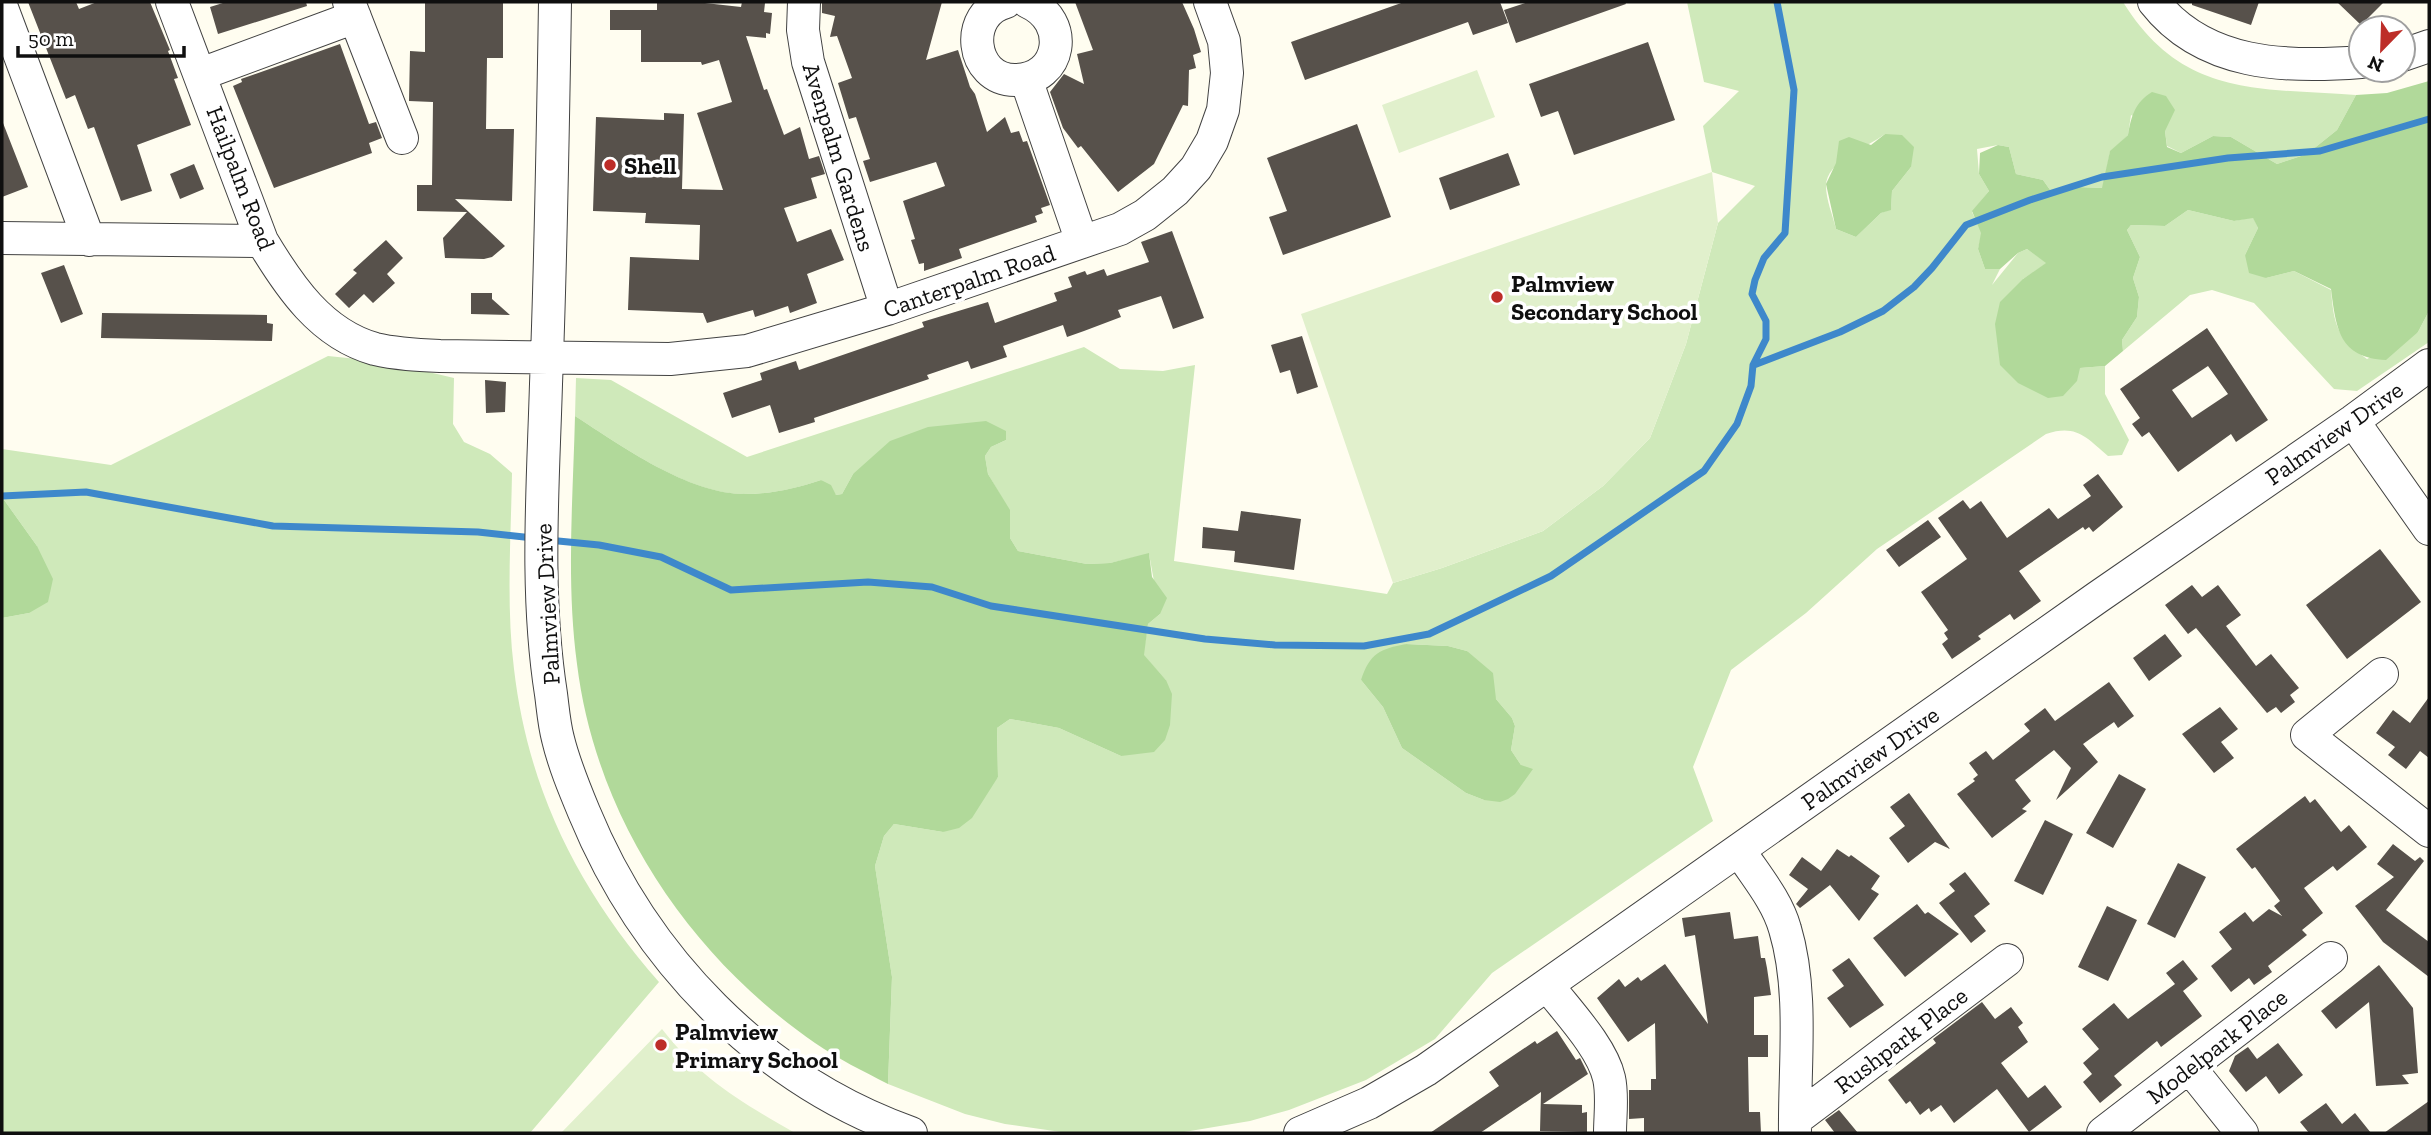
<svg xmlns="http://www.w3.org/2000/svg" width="2431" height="1135" font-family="'Zilla Slab',serif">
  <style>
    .green { fill: #cfe9ba; fill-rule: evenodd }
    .forest { fill: #b1d99a }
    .pitch { fill: #e1f0cc }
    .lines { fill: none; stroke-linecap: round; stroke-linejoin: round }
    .stream { stroke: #3e88cb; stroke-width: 7 }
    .building { fill: #57514b; fill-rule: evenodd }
    .minor-casing { stroke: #424242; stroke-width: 34 }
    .minor { stroke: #fff; stroke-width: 32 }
    .poi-dot { fill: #bd2d28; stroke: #fff; stroke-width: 2.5 }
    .labels { text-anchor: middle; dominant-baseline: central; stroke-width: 7; stroke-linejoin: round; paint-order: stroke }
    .street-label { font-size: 24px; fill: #0f0f0f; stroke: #fff }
    .poi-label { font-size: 24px; font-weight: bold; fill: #0f0f0f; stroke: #fff; text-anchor: start }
  </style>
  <rect width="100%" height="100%" fill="#fffdf0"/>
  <path class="green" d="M 1687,2 L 2123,2 C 2182,97 2257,88 2356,95 L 2337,130 L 2307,154 L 2277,164 L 2231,137 L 2213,136 L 2181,153 L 2167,146 L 2165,131 L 2131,115 L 2128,135 L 2110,152 L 2103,188 L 2078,187 L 2053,194 L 2043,180 L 2016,174 L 2009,147 L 1998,145 L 1977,149 L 1979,174 L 1989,191 L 1972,212 L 1982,233 L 1978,249 L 1985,269 L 2000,269 L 1992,285 L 2018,253 L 2027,249 L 2047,263 L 2023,279 L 2080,368 L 2105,366 L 2105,394 L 2129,440 L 2122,455 L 2108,456 C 2086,437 2076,424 2046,434 L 1877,549 L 1806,613 L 1731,670 L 1693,767 L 1713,821 L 1492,973 L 1435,1039 L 1366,1080 L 1289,1110 L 1250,1121 L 1178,1133 L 1068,1133 L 1005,1124 L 965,1114 L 888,1084 L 892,977 L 875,866 L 884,836 L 894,824 L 943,832 L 998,777 L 997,728 L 1010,719 L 1059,728 L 1121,756 L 1166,680 L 1143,655 L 1148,624 L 1160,614 L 1149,554 L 1110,563 L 1087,564 L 1018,551 L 1010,538 L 1009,510 L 988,474 L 985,456 L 991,447 L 1006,440 L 853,474 L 842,494 L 836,495 L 821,480 C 798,488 771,494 746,494 C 689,495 622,446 575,416 L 576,378 L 611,380 L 747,457 L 1084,347 L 1120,369 L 1163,371 L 1195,365 L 1174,561 L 1387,594 L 1393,583 L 1442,568 L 1543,531 L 1603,486 L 1650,438 L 1686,344 L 1718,223 L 1755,186 L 1712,172 L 1703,126 L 1739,91 L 1704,82 ZM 1885,134 L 1911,167 L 1892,191 L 1891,209 L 1881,213 L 1856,237 L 1836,229 C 1833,216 1826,200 1826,186 C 1826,161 1867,148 1885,134 ZM 1406,644 L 1448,646 L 1467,651 L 1496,699 L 1512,718 L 1515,726 L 1511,750 L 1521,765 L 1484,800 L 1466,793 L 1402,748 L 1383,707 L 1361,680 Z
    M 2188,210 L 2234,221 L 2253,217 L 2258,228 L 2245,255 L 2266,278 L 2294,271 L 2331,290 C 2334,326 2337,337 2367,359 L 2418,332 L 2429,311 L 2429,342 L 2357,391 L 2334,389 L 2254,303 L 2212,290 L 2190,295 L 2123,351 L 2122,340 L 2137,317 L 2139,297 L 2133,278 L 2140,257 L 2127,230 L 2131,225 L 2165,226 Z
    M 328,356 L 386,362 L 454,378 L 453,424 L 464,442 L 490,454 L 512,473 C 511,538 506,604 514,669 C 528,790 579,891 659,982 L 530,1133 L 2,1133 L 2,618 L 29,613 L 37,546 L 2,497 L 2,449 L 111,465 Z"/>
  <path class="forest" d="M 2429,81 L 2429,311 L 2418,332 L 2386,360 C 2339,358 2336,328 2331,289 L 2294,271 L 2266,278 L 2249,273 L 2245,255 L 2258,228 L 2253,218 L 2234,221 L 2188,210 L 2165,226 L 2131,225 L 2127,230 L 2140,257 L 2133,278 L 2139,297 L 2137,317 L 2122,340 L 2123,351 L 2105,366 L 2080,368 L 2077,381 L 2063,396 L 2048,398 L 2018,383 L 2000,365 L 1995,324 L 2000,302 L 2023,279 L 2046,263 L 2027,249 L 2018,253 L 2000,269 L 1985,269 L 1978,249 L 1981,233 L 1972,211 L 1989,191 L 1979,174 L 1980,153 L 1998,145 L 2009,147 L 2016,174 L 2043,180 L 2053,194 L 2078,187 L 2102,188 L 2110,151 L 2128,135 C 2131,117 2135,102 2152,92 L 2166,96 L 2175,110 L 2165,131 L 2167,147 L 2181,153 L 2213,136 L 2231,137 L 2277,164 L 2307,154 L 2337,130 L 2356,95 L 2387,93 Z
    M 1885,134 L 1902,135 L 1914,147 L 1911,167 L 1892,191 L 1891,210 L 1881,213 L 1856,237 L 1836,229 L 1826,184 L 1836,163 L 1839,141 L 1849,137 L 1871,145 Z
    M 575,416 C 622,446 689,495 747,494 C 771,494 798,488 821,480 L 831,485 L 836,495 L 842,494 L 853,474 L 890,441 L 928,427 L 986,421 L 1006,431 L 1006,440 L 991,447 L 985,456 L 988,474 L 1010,510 L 1010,538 L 1018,551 L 1087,564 L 1110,563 L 1149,553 L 1152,577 L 1167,598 L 1160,614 L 1148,624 L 1144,655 L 1166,680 L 1172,694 L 1170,725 L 1165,740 L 1154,752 L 1121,756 L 1059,728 L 1010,719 L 997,728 L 998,777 L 972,818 L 959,828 L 943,832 L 894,824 L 884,836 L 875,866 L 892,977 L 888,1084 C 863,1071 838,1059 815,1043 C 689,956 596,818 577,664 C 566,582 573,498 575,416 Z
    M 2,497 L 37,546 L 53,579 L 48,602 L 29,613 L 2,618 Z
    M 1406,644 L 1448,646 L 1467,651 L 1493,673 L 1496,699 L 1512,718 L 1515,726 L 1511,750 L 1521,765 L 1533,769 L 1515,794 L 1508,799 L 1500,802 L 1484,800 L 1466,793 L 1402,748 L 1383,707 L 1361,680 C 1370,653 1380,649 1406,644 Z"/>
  <path class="pitch" d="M 1477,70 L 1495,117 L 1399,153 L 1382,105 Z
    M 1712,172 L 1718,223 L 1686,344 L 1650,438 L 1603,486 L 1543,531 L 1442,568 L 1393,583 L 1301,314 Z
    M 662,1029 C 701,1079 741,1102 795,1133 L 561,1133 Z"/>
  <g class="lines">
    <path class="stream" d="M 1754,365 L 1840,332 L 1883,311 L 1914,287 L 1932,268 L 1966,225 L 2030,200 L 2102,177 L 2228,158 L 2320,151 L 2429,119
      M 2,496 L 86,492 L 273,526 L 478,532 L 533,538
      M 548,540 L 599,545 L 661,557 L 731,590 L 868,582 L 932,587 L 991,606 L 1205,639 L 1275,645 L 1364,646 L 1429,634 L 1551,576 L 1704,471 L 1737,424 L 1751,386 L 1753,365 L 1766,339 L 1766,321 L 1752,294 L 1755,280 L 1764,258 L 1785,233 L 1794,90 L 1777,2"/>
  </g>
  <path class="building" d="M 28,2 L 76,2 L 79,9 L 97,2 L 150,2 L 170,50 L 168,51 L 178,78 L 174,79 L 191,125 L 137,145 L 152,191 L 121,201 L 94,127 L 88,129 L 75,95 L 66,99 Z
    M 226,2 L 306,2 L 307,6 L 218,34 L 210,7 Z
    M 425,2 L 503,2 L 503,58 L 487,58 L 486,129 L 514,129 L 512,201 L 455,199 L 505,246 L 492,257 L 484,259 L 445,258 L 443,238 L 467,212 L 417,211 L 417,185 L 432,185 L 433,102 L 409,101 L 410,51 L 425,52 Z
    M 657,2 L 696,2 L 741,7 L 742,2 L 755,2 L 765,3 L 764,12 L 772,13 L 770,34 L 766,33 L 766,38 L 746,36 L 764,90 L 767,89 L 784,135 L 800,127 L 809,159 L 819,156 L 825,174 L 811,178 L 817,198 L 784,208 L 797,242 L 831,229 L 844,260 L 807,274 L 817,303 L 790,313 L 788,306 L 755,317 L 753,310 L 707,323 L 703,313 L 628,310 L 630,257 L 699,260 L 700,225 L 645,223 L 646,213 L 593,211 L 596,117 L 664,120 L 664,113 L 684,114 L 682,189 L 723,190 L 697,113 L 732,102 L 719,60 L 702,65 L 701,62 L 641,62 L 641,30 L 610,30 L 610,10 L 657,10 Z
    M 822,2 L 942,2 L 926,60 L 958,50 L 970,87 L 975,94 L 987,132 L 1005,117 L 1011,133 L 1019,131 L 1023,142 L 1027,141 L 1050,205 L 1041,208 L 1043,213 L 1035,216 L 1037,222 L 959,249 L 962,258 L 924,271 L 924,263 L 919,264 L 911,240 L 915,239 L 903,201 L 945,186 L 936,162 L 870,182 L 863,161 L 870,159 L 856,117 L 849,119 L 838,83 L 852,78 L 837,36 L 830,37 L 835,16 L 822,13 Z
    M 1075,2 L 1182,2 L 1194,29 L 1201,52 L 1193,55 L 1196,68 L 1189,70 L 1188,106 L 1183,105 L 1154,164 L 1118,192 L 1081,146 L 1078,148 L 1063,128 L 1050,92 L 1064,74 L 1084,84 L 1077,54 L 1093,50 Z
    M 1404,2 L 1500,2 L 1508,23 L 1473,35 L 1468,22 L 1305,80 L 1291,42 Z
    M 1528,2 L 1625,2 L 1626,4 L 1516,43 L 1504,10 Z
    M 2192,2 L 2259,2 L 2251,25 L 2192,5 Z
    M 2337,2 L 2384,2 L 2361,25 Z
    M 1648,42 L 1675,120 L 1574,155 L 1558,111 L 1541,117 L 1529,84 Z
    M 340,44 L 369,124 L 376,122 L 382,138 L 369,143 L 372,153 L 274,188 L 233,86 L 242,82 L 241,79 Z
    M 3,123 L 28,187 L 2,197 L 2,124 Z
    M 1357,124 L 1391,217 L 1283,255 L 1269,217 L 1287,211 L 1267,158 Z
    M 1508,153 L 1520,185 L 1450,210 L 1439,178 Z
    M 194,164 L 204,189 L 180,199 L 170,174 Z
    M 1172,231 L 1204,318 L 1173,329 L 1161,296 L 1118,310 L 1121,317 L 1084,331 L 1067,337 L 1063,325 L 1003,346 L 1007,357 L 971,369 L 968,361 L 927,375 L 929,379 L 814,418 L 815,422 L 779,433 L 770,405 L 732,418 L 723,393 L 762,380 L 760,373 L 796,361 L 799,370 L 924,327 L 922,322 L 988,302 L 995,323 L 1057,301 L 1054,293 L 1072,287 L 1068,277 L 1085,271 L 1087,275 L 1104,269 L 1107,276 L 1149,262 L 1141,242 Z
    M 386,240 L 403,258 L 387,274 L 395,283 L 373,303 L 364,294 L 349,308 L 335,294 L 357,273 L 353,270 Z
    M 64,265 L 83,314 L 61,323 L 41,273 Z
    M 471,293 L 492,293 L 492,299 L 510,315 L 471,314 Z
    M 102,313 L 267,315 L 267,323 L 273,324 L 272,341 L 101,338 Z
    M 2207,328 L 2268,420 L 2236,442 L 2231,434 L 2178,472 L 2149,432 L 2142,437 L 2132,424 L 2140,418 L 2120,389 ZM 2208,366 L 2228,394 L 2192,418 L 2172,390 Z
    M 1302,336 L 1318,387 L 1297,394 L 1290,370 L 1280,373 L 1271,345 Z
    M 485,380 L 506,382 L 505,412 L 486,413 Z
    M 2098,474 L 2123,507 L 2093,532 L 2089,527 L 2085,530 L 2083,527 L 2019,571 L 2041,601 L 2014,620 L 2010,614 L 1978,636 L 1981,639 L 1952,659 L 1942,644 L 1948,639 L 1944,633 L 1948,630 L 1921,592 L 1967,559 L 1938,518 L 1963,500 L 1970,509 L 1981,501 L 2007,538 L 2049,508 L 2058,519 L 2091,496 L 2083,485 Z
    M 1241,511 L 1301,519 L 1294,570 L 1234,562 L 1235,551 L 1202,548 L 1203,527 L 1238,531 Z
    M 1928,520 L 1941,537 L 1899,567 L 1886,550 Z
    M 2380,549 L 2421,602 L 2347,659 L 2306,605 Z
    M 2192,585 L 2202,597 L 2218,585 L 2241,615 L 2226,626 L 2256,666 L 2271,654 L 2299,688 L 2290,695 L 2295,702 L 2281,713 L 2276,707 L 2267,713 L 2196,628 L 2188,634 L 2165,605 Z
    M 2165,634 L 2182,656 L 2149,681 L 2133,658 Z
    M 2109,682 L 2134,716 L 2118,728 L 2114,722 L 2083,744 L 2098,762 L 2056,800 L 2071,768 L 2054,750 L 2015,780 L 2031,801 L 2022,809 L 2027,811 L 1992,838 L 1957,794 L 1975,781 L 1973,779 L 1978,775 L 1969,763 L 1986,751 L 1993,760 L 2030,731 L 2024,724 L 2045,708 L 2055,721 Z
    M 2429,697 L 2429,758 L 2420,751 L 2406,769 L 2388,755 L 2395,747 L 2376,733 L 2393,710 L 2410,723 Z
    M 2220,707 L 2238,729 L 2221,742 L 2234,758 L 2214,773 L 2182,734 Z
    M 2119,774 L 2146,789 L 2113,848 L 2086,833 Z
    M 1909,793 L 1950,849 L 1935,842 L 1908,863 L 1889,838 L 1905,826 L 1890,807 Z
    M 2305,796 L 2310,803 L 2315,799 L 2341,832 L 2349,825 L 2367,847 L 2337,871 L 2333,866 L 2304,888 L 2323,913 L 2302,930 L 2307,935 L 2268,966 L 2272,972 L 2254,985 L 2249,978 L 2231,992 L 2211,966 L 2232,949 L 2219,932 L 2245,912 L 2253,922 L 2269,909 L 2282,916 L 2274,906 L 2280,901 L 2255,867 L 2252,869 L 2236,849 Z
    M 2045,820 L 2073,834 L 2043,895 L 2014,881 Z
    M 2393,844 L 2415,861 L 2420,857 L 2424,861 L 2386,910 L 2429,942 L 2429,977 L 2383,942 L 2355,906 L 2394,877 L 2377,864 Z
    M 1837,849 L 1849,857 L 1851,855 L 1880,876 L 1871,889 L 1879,894 L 1859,921 L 1830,885 L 1800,908 L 1796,904 L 1808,889 L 1789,875 L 1802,857 L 1821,871 Z
    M 2178,863 L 2206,877 L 2175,938 L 2147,924 Z
    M 1965,872 L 1990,904 L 1974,916 L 1986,931 L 1971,943 L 1939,903 L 1955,891 L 1949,884 Z
    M 1917,904 L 1925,914 L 1928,912 L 1959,934 L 1905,977 L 1873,938 Z
    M 2107,906 L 2137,920 L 2108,981 L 2078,967 Z
    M 1730,912 L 1734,939 L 1758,936 L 1761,958 L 1765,958 L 1767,968 L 1771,995 L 1754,997 L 1754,1035 L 1768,1035 L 1768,1057 L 1748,1057 L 1749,1112 L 1760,1112 L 1761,1133 L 1644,1133 L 1644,1118 L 1629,1119 L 1629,1090 L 1651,1090 L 1651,1079 L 1656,1079 L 1655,1023 L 1628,1042 L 1597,998 L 1619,979 L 1625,987 L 1638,977 L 1641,981 L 1665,964 L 1708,1024 L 1695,935 L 1685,937 L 1682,918 Z
    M 1849,958 L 1884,1005 L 1850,1028 L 1827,998 L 1844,986 L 1832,970 Z
    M 2183,960 L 2198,979 L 2183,991 L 2202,1016 L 2161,1047 L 2157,1041 L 2114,1076 L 2122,1085 L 2100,1103 L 2083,1082 L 2092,1074 L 2083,1063 L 2099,1049 L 2082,1029 L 2114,1003 L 2128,1019 L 2175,984 L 2166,973 Z
    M 2379,965 L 2413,1008 L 2418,1073 L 2402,1075 L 2409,1084 L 2376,1086 L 2369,1002 L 2336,1029 L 2321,1011 Z
    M 1982,1002 L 1995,1019 L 2011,1007 L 2023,1023 L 2018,1027 L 2028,1042 L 2001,1063 L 2028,1098 L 2045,1085 L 2062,1107 L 2029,1132 L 1997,1089 L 1954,1123 L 1941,1105 L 1931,1112 L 1929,1108 L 1920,1115 L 1910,1101 L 1906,1104 L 1888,1080 L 1936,1043 L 1933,1039 Z
    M 1557,1031 L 1576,1060 L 1580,1058 L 1588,1074 L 1543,1104 L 1582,1105 L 1582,1113 L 1587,1112 L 1587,1132 L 1540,1131 L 1541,1092 L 1480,1133 L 1430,1133 L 1499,1086 L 1489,1072 L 1535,1041 L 1537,1044 Z
    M 2278,1043 L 2303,1075 L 2279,1094 L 2266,1076 L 2246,1092 L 2229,1071 L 2235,1056 L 2248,1047 L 2257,1059 Z
    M 2429,1101 L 2429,1133 L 2384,1133 Z
    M 2326,1103 L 2342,1124 L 2355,1113 L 2371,1133 L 2309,1133 L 2300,1122 Z
    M 1839,1110 L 1858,1133 L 1835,1133 L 1825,1120 Z"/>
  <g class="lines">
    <defs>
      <path id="minor" d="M 172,2 L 262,241 C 289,286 321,334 375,349 C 396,354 418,355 440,356 L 670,359 L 747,351 L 887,309 L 1120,229 L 1145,215 L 1175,191 L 1196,168 L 1212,141 L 1223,110 L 1227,73 L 1224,41 L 1210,2
        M 349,2 L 402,138
        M 555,2 C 553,129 551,257 546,384 C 543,487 535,592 551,694 C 553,709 554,724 558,739 C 564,764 574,788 584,812 C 644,958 761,1080 911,1133
        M 804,2 L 803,30 L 808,62 L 887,309
        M 1006,2 C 963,13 970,80 1015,80 C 1062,80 1071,21 1028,2
        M 2154,2 C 2204,66 2286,68 2361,62
        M 2,8 L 89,240
        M 2403,55 L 2429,46
        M 201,74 L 355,17
        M 1026,79 L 1082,242
        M 2,238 L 262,241
        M 2353,421 L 2429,529
        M 2382,674 L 2307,735 L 2429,831
        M 1739,850 C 1755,875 1777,900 1785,929 C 1804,992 1794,1068 1795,1133
        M 1548,986 C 1567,1011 1602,1047 1609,1078 C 1613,1095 1610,1116 1610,1133
        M 2190,1068 L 2242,1133
        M 1795,1120 L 2007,960
        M 1300,1133 L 1369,1103 L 1426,1070 L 2098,597 L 2353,421 L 2429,365
        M 2103,1133 L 2331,958"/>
    </defs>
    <use href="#minor" class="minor-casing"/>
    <use href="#minor" class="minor"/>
  </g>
  <g class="poi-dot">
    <circle cx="610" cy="165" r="7"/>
    <circle cx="1497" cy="297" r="7"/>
    <circle cx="661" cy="1045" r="7"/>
  </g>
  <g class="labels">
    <g class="street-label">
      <text transform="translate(839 157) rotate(73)">Avenpalm Gardens</text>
      <text transform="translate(241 178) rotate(69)">Hailpalm Road</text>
      <text transform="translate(969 281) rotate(-19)">Canterpalm Road</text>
      <text transform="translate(2334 433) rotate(-35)">Palmview Drive</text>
      <text transform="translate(547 604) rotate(-93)">Palmview Drive</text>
      <text transform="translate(1870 758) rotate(-35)">Palmview Drive</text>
      <text transform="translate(1901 1040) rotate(-37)">Rushpark Place</text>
      <text transform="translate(2217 1046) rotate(-38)">Modelpark Place</text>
    </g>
    <g class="poi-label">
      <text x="624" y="165">Shell</text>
      <text x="1511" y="283">Palmview<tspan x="1511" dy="28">Secondary School</tspan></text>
      <text x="675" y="1031">Palmview<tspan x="675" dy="28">Primary School</tspan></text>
    </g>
  </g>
  <rect width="2431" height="1135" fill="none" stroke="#0f0f0f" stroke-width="7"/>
  <g transform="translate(2382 49) rotate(203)"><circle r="33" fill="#ffffff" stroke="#9f9f9f" stroke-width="2"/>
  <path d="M0-5L12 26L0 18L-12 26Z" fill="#bd2d28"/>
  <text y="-10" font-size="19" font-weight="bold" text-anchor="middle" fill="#0f0f0f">N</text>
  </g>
  <path d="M18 46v10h166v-10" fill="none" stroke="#0f0f0f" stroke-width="3.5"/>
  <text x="28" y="46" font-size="21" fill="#0f0f0f" stroke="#ffffff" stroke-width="5" paint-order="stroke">50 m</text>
</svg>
